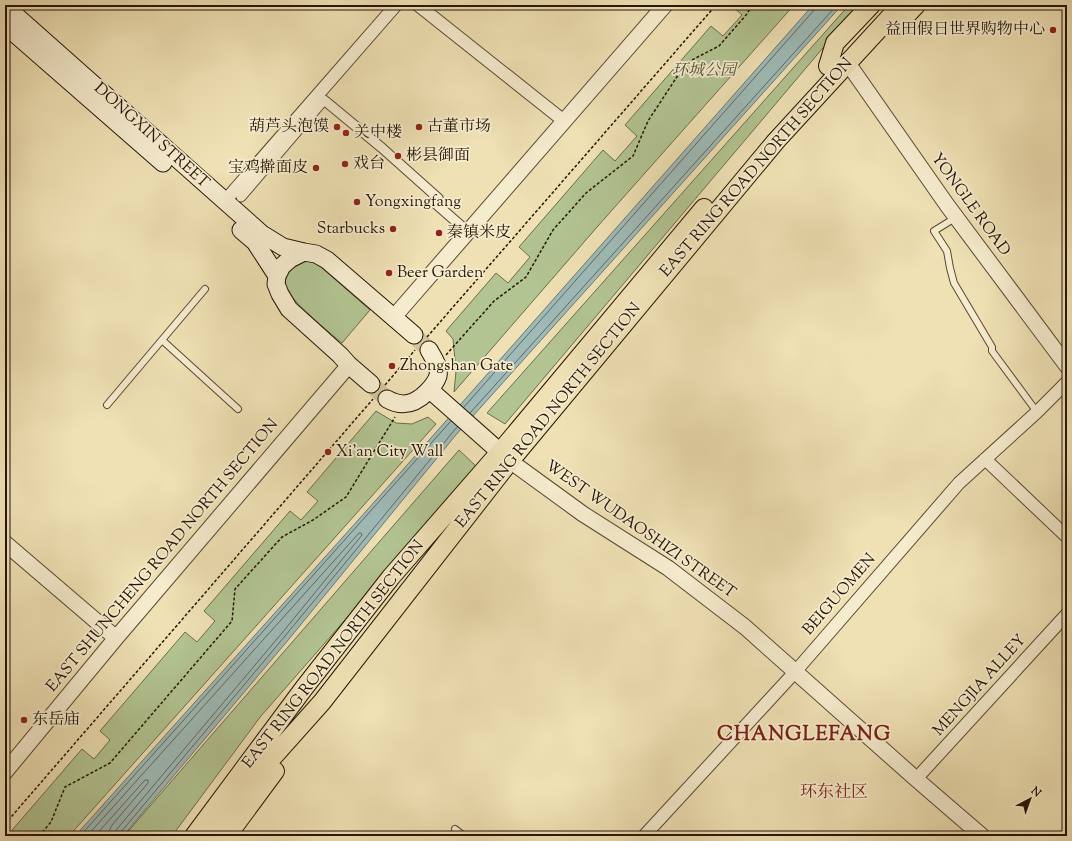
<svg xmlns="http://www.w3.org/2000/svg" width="1072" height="841" font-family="'Sorts Mill Goudy','Noto Serif SC',serif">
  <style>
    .green { fill: #b2c492; stroke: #6c6c4c }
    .water { fill: #9ebbb8; stroke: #6e7971 }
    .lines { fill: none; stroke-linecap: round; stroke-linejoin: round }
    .shore { stroke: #62685f; stroke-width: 1 }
    .secondary-tunnel { stroke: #d1c29a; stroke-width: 17; stroke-dasharray: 17 8; stroke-linecap: butt }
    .service-casing { stroke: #584832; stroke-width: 8 }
    .pedestrian-casing { stroke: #584832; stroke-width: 11 }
    .minor-casing { stroke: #584832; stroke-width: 14 }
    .tertiary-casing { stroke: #584832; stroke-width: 17 }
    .secondary-casing { stroke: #251506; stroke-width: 19 }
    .primary-casing { stroke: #251506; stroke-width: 20 }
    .path { stroke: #251506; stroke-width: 1.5; stroke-dasharray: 3 2; stroke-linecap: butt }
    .service { stroke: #f5ecce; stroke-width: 6 }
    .pedestrian { stroke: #f5ecce; stroke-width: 9 }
    .minor { stroke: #f5ecce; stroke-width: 12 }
    .tertiary { stroke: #f5ecce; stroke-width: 15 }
    .secondary { stroke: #f5ecce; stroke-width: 17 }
    .primary { stroke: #efe1b4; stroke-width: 18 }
    .poi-dot { fill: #8f2418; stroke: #f5ecce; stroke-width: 1.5 }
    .labels { text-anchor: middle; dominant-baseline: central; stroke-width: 3.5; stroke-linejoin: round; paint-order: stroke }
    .poi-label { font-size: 16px; fill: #251506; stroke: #f5ecce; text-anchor: start }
    .park-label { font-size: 16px; font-style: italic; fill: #565237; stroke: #f5ecce }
    .street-label { font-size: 16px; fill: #251506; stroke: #f5ecce }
    .neighbourhood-label { font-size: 17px; fill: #7a1f14; stroke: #f5ecce }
    .district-label { font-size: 20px; font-weight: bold; letter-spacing: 1px; fill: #7a1f14; stroke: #f5ecce }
  </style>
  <rect width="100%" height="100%" fill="#efe1b4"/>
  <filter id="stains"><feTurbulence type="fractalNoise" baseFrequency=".005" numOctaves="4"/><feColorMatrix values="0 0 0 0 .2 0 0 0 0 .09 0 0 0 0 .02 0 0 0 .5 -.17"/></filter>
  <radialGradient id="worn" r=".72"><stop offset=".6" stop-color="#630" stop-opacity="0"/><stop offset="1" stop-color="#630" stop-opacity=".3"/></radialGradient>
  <path class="green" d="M 731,5 L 794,5 L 598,226 L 454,392 L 456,371 L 453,339 L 446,331 L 496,273 L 508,283 L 530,257 L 519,247 L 603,150 L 615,161 L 637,136 L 625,125 L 711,26 L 723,36 L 742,15 Z
    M 849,5 L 865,5 L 822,49 L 505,424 L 487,413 Z
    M 307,261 L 313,262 L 322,268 L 370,310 L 342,343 C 330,333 290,300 286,288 C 282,274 295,265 307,261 Z
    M 376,411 L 396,423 L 412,424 L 428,417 L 436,424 L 69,836 L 7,836 L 82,749 L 94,759 L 110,740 L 100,731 L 185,632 L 197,642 L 215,621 L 204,611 L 290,511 L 301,520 L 318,501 L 307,492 Z
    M 459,450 L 478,468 L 261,716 L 172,836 L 124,836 Z"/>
  <path class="water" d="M 813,5 L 842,5 L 455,436 L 289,639 L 123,836 L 75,836 L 385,490 Z"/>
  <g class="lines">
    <path class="shore" d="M 464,407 L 815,9 L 816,5
      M 470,413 L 837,5
      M 80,836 L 451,421
      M 87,836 L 359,533 L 361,533 L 362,535 L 282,633 L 117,829 L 115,832 L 115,836
      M 95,836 L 145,780 L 148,780 L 148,783 L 112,825 L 109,831 L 109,836
      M 120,836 L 121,832 L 285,636 L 457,427"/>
    <path class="secondary-tunnel" d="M 414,335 L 429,350
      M 371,384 L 387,399"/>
    <defs>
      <path id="service" d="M 955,218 L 934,231 L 947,251 L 950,268 L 954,283 L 992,347 L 992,351 L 1037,412
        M 162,340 L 238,409
        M 107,405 L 205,289
        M 455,829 L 464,836"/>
      <path id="pedestrian" d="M 241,197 L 324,100 L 382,148 L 438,198 L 435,203 L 468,232"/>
      <path id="minor" d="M 418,5 L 564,121
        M 225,201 L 396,5
        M 985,459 L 1067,537
        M 916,779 L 1067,614
        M 644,836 L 795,672 L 959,483 L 1037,412 L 1067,382"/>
      <path id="tertiary" d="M 847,62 L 947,205 L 1067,366
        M 393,318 L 665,5
        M 510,461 L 583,514 L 668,568 L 745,627 L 916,779 L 982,836
        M 5,543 L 116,638
        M 5,772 L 116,638 L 349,365"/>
      <path id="secondary" d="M 5,6 L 262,234 L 283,247 L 304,252
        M 5,25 L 163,163
        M 241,230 L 255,242 L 277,276
        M 371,384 L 349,365 L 340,355 L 289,309 L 280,294 L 276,284 L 277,276 L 282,266 L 290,259 L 304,252 L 316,254 L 327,260 L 414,335
        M 430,390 L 510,461
        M 387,399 C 403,408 415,404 427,392 C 431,388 436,382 438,376 C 440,367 433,357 429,350"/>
      <path id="primary" d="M 897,25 L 916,5
        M 828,66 L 835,43 L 871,5
        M 194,836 L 304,688 L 391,577 L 500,452 L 704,208
        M 208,836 L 232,803 L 322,702 L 510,461 L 776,141 L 901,5
        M 227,836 L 275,771"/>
    </defs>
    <use href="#service" class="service-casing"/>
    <use href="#pedestrian" class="pedestrian-casing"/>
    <use href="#minor" class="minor-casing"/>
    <use href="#tertiary" class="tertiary-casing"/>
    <use href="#secondary" class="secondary-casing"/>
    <use href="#primary" class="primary-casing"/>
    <path class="path" d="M 427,337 L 716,5
      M 446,355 L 494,301 L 526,277 L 553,230 L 586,193 L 633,156 L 648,121 L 686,63 L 719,46 L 746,15 L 753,5
      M 385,385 L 415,350
      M 5,824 L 373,399
      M 39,836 L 51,822 L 65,787 L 110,763 L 232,621 L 235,589 L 282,537 L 313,520 L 346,497 L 395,417"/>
    <use href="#service" class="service"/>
    <use href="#pedestrian" class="pedestrian"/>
    <use href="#minor" class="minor"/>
    <use href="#tertiary" class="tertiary"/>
    <use href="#secondary" class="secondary"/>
    <use href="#primary" class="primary"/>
  </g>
  <g class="poi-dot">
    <circle cx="1053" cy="30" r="4"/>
    <circle cx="337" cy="127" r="4"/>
    <circle cx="419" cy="127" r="4"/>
    <circle cx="346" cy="133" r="4"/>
    <circle cx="398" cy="156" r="4"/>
    <circle cx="345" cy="164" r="4"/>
    <circle cx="316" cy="168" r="4"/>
    <circle cx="357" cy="202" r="4"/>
    <circle cx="393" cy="229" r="4"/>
    <circle cx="439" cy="233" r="4"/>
    <circle cx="389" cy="273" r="4"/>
    <circle cx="392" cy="366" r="4"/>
    <circle cx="328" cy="452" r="4"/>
    <circle cx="24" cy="720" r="4"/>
  </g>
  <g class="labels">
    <g class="poi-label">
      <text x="1045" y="30" text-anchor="end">益田假日世界购物中心</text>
      <text x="329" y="127" text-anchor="end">葫芦头泡馍</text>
      <text x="427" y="127">古董市场</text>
      <text x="354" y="133">关中楼</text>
      <text x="406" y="156">彬县御面</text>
      <text x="353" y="164">戏台</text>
      <text x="308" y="168" text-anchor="end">宝鸡擀面皮</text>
      <text x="365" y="202">Yongxingfang</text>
      <text x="385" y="229" text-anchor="end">Starbucks</text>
      <text x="447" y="233">秦镇米皮</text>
      <text x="397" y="273">Beer Garden</text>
      <text x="400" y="366">Zhongshan Gate</text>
      <text x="336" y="452">Xi'an City Wall</text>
      <text x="32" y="720">东岳庙</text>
    </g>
    <g class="park-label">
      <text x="704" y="71">环城公园</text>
    </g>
    <g class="street-label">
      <text transform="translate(151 136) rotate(42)">DONGXIN STREET</text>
      <text transform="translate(757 168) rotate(-49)">EAST RING ROAD NORTH SECTION</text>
      <text transform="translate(970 205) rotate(54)">YONGLE ROAD</text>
      <text transform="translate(549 416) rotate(-51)">EAST RING ROAD NORTH SECTION</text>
      <text transform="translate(640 530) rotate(35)">WEST WUDAOSHIZI STREET</text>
      <text transform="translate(163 556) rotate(-50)">EAST SHUNCHENG ROAD NORTH SECTION</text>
      <text transform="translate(840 595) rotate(-49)">BEIGUOMEN</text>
      <text transform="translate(334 655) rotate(-52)">EAST RING ROAD NORTH SECTION</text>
      <text transform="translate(980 686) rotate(-48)">MENGJIA ALLEY</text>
    </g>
    <g class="neighbourhood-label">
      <text x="834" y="793">环东社区</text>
    </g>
    <g class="district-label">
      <text x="804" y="735">CHANGLEFANG</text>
    </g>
  </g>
  <rect width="1072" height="841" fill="none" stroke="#efe1b4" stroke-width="20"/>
  <rect x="6" y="6" width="1060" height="829" fill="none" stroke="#251506" stroke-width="2"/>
  <rect x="10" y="10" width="1052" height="821" fill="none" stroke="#251506"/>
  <g transform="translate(1030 799) rotate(41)" stroke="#f5ecce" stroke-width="3" paint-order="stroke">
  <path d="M0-3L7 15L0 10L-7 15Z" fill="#251506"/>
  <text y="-6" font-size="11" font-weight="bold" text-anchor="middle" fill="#251506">N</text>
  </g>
  <rect width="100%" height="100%" filter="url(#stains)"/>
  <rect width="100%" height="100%" fill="url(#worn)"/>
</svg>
